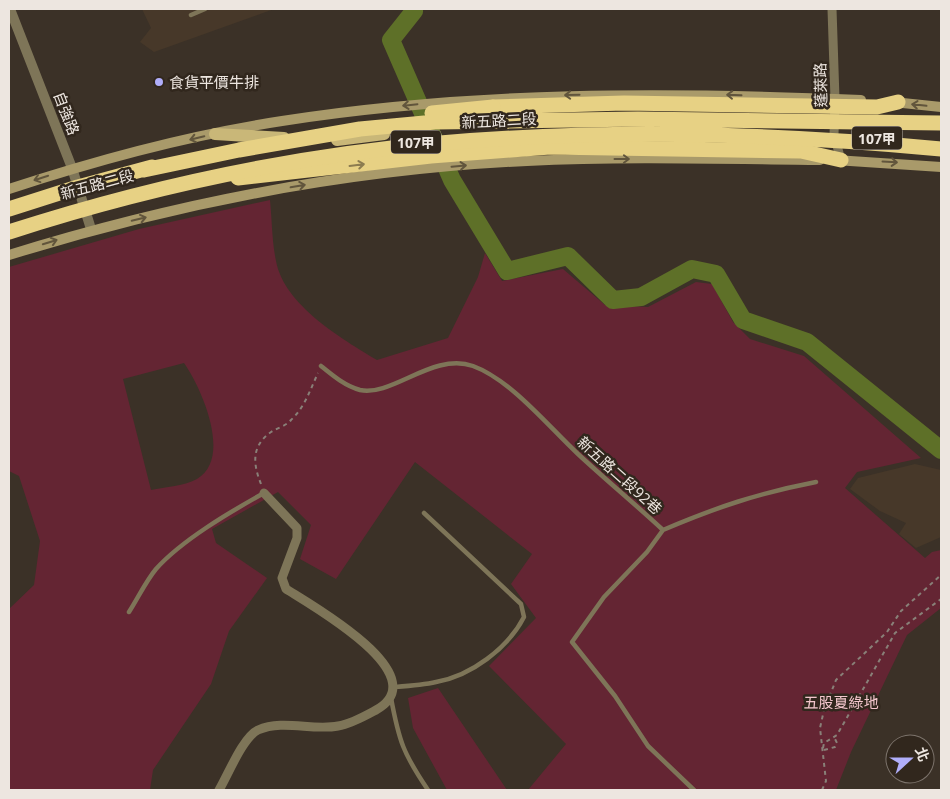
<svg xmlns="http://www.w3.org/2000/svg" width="950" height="799" font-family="'Open Sans','Noto Sans TC',sans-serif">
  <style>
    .built { fill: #473829 }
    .green { fill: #642533; fill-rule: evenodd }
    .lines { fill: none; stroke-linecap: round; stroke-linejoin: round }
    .river { stroke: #5e7028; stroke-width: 18 }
    .path { stroke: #898078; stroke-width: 2; stroke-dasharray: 4 4; stroke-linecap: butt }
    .service { stroke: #7e7558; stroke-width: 4.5 }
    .minor { stroke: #7e7558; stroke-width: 9 }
    .tertiary { stroke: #7e7558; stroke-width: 10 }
    .secondary { stroke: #a99a6a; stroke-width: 10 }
    .primary { stroke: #c9b778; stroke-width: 12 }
    .motorway { stroke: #e7d184; stroke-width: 15 }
    .motorway-bridge { stroke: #e7d184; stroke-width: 15 }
    .oneway { stroke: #61553c }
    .oneway2 { stroke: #8c7c50 }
    .poi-dot { fill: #b0aefa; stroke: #31271d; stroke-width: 2 }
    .labels { text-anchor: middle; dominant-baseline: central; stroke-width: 5; stroke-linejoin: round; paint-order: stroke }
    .shield { fill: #31271d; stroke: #b5ada6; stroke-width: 1 }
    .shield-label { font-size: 14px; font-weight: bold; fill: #ede6e0 }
    .poi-label { font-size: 15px; fill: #ede6e0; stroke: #31271d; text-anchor: start }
    .street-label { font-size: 15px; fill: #ede6e0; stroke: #31271d }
    .park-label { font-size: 15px; fill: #f3c6cc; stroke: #31271d }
  </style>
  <rect width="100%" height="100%" fill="#3b3127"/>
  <path class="built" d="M 142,9 L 274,9 L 154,52 L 140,42 L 151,28 Z
    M 915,464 L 941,470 L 941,537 L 916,548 L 899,534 L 906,523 L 880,511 L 850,489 L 858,478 Z"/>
  <path class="green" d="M 270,200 C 272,220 272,242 276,261 C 284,305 342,339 377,360 L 448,338 L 478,277 L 485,253 L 502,281 L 563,269 L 605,305 L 648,307 L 696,282 L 712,284 L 733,322 L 750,339 L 804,356 L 921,458 L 857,472 L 845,488 L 925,558 L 932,552 L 941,550 L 941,608 L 907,635 L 851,752 L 836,790 L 528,790 L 566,744 L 489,666 L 536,618 L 511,584 L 532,554 L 415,462 L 336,579 L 300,559 L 311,525 L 278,492 L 212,529 L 216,543 L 267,578 L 229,631 L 211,684 L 153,770 L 150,790 L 9,790 L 9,609 L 34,585 L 40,541 L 19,476 L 9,471 L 9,267 L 139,229 ZM 184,363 C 201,387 233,458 197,479 C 185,486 165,487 151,490 L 123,379 Z
    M 438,688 L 507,790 L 447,790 L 413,728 L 408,698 Z"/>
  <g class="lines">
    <path class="river" d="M 413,9 L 414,11 L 391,40 L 452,180 L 507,271 L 568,256 L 613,300 L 641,297 L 692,269 L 716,274 L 743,320 L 807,342 L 941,450"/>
    <path class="path" d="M 261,484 C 253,464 251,446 271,432 C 277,428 286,426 291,420 C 305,407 310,390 318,373
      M 823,748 L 824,743 L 837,735 L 895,633 L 941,599
      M 824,750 L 835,747 L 837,743 L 834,737
      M 822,790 L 826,781 L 820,728 L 824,710 L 836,680 L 887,632 L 901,611 L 941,575"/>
    <path class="service" d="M 191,15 L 205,9
      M 321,366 C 332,375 345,386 360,390 C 392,397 433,352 473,366 C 511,380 548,426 578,454 C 606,480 635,504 663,530 L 647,552 L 604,597 L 572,642 L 615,696 L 648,746 L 694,790
      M 663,530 C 717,507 759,493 816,482
      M 129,612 C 138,598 146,581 156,569 C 182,540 230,512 264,493
      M 394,687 C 408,686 423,685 436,682 C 471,676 508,648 524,617 L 521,604 L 424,513
      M 391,698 C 399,741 403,753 428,790"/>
    <path class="minor" d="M 832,9 L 835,99 L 834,135 L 841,160
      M 219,790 C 228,775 243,737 258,730 C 283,719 312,731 338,726 C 351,724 365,716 376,710 C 438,676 311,605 286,589 L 282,578 L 297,538 L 297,528 L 264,493"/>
    <path class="tertiary" d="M 10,9 L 72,168 L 91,229"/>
    <path class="secondary" d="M 893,102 L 941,107
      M 835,160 L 941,167
      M 9,189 C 97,160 189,135 282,121 C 474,91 667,92 861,100
      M 9,255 C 177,203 351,169 527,161 C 625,156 723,159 820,160"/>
    <path class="primary" d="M 215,134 L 284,138
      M 337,140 L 384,134"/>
    <path class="motorway" d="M 493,107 L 624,103 L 877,107 L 898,102
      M 238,178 L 431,156 L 550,147 L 801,151 L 841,160"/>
    <path class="motorway-bridge" d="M 432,113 L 493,107
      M 144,170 L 239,150 L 360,129 L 435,122 L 638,119 L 941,123
      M 9,209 L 78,187 L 152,167
      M 9,232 C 148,187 293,156 440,143 C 605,129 776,133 941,149"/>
  </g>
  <defs><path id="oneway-shaft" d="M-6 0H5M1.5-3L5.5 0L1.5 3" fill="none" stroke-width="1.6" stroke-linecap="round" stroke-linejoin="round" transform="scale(1.25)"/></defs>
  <g class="oneway">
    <use href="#oneway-shaft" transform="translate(572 95) rotate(179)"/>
    <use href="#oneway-shaft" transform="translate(734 95) rotate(-178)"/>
    <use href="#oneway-shaft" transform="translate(410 105) rotate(174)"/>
    <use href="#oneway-shaft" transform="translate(919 105) rotate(-174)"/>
    <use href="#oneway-shaft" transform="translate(197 138) rotate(167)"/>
    <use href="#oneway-shaft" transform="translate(622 159)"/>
    <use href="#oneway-shaft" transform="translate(890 162) rotate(3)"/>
    <use href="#oneway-shaft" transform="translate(459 166) rotate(-5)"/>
    <use href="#oneway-shaft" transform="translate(41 178) rotate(162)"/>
    <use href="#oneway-shaft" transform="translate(298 186) rotate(-10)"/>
    <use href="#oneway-shaft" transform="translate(139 219) rotate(-13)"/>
    <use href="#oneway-shaft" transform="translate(50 242) rotate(-17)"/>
  </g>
  <use class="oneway2" href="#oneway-shaft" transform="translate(357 165) rotate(-7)"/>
  <circle class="poi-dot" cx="159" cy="82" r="5"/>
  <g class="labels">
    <g class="shield">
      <rect x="852" y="126.5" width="50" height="23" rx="4"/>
      <rect x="391" y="130.5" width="50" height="23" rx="4"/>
    </g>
    <g class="shield-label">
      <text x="877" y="138">107甲</text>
      <text x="416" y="142">107甲</text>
    </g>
    <g class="poi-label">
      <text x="169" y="82">食貨平價牛排</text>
    </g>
    <g class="street-label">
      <text transform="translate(820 85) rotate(-91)">蓬萊路</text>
      <text transform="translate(67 113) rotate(69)">自強路</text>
      <text transform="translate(499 120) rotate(-3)">新五路二段</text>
      <text transform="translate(97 184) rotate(-15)">新五路二段</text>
      <text transform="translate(620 475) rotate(42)">新五路二段92巷</text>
    </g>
    <g class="park-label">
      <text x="841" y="702">五股夏綠地</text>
    </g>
  </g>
  <rect width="950" height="799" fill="none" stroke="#ede6e0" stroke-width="20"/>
  <g transform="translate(910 759) rotate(69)"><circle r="24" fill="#31271d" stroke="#7c736b"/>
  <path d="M0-4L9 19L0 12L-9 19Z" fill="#b0aefa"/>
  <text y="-8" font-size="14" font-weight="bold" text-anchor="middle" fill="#ede6e0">北</text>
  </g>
</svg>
